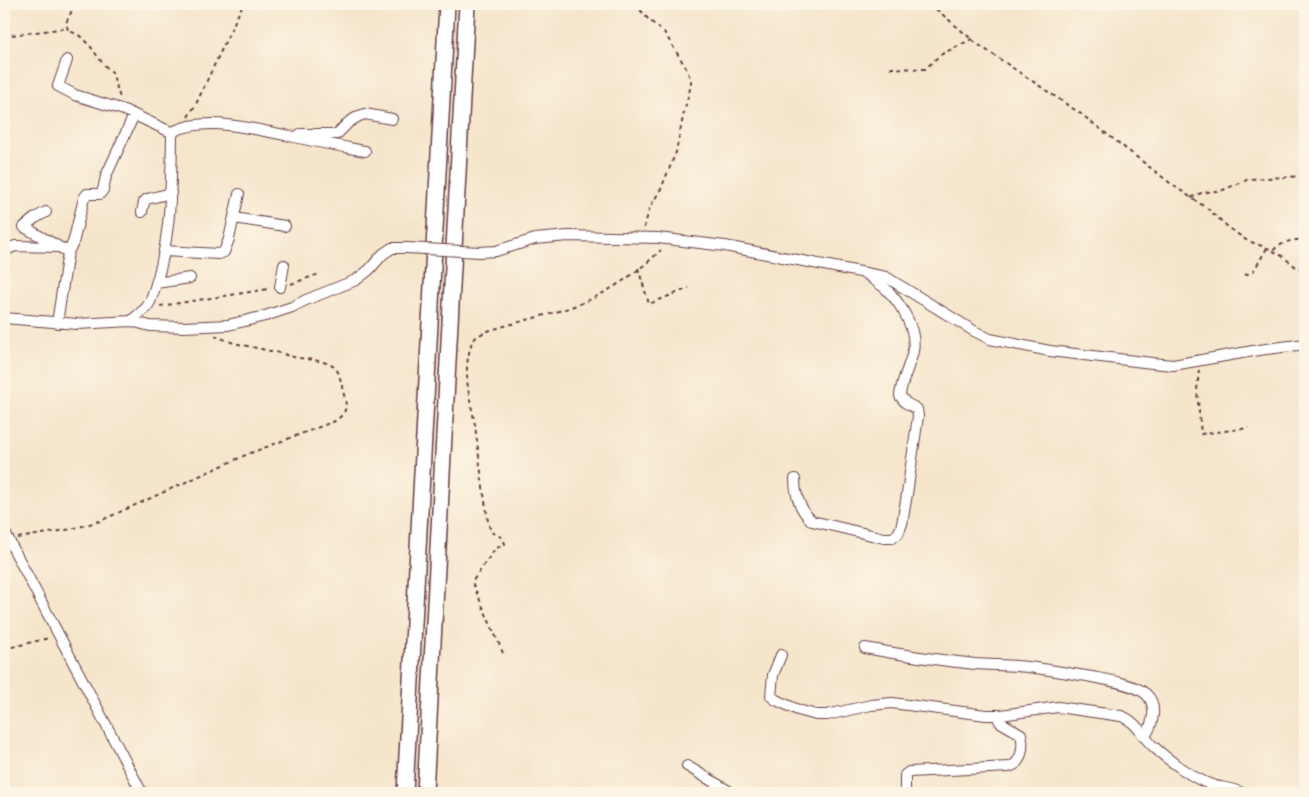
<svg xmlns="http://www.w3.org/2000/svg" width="1309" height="797" font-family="Mali,sans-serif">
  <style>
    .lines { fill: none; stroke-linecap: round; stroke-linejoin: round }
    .minor-casing { stroke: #643d43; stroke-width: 12 }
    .highway-casing { stroke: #643d43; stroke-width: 18 }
    .path { stroke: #643d43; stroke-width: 2; stroke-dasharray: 4 4; stroke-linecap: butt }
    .minor { stroke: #fff; stroke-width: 10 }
    .highway { stroke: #fff; stroke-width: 15 }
    .minor-bridge-casing { stroke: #643d43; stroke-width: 12; stroke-linecap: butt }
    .minor-bridge { stroke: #fff; stroke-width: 10 }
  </style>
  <rect width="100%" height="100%" fill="#fcf5e5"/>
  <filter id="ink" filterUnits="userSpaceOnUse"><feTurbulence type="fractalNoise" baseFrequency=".02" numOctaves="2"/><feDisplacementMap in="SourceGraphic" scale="10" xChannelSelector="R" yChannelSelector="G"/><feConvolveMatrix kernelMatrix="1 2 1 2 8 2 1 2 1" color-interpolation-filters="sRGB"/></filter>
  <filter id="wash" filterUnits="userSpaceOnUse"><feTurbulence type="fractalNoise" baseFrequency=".0096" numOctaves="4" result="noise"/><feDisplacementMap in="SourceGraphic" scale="20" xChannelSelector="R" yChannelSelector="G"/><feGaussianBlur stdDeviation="1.12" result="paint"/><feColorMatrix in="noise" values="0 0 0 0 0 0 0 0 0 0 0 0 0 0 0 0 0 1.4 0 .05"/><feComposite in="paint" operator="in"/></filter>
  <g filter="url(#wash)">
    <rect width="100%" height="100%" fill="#f5e5cb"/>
  </g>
  <g filter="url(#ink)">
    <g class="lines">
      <defs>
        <path id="minor" d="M 67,60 L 58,86 L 75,95 L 124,110 L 173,133
          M 300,134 L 337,134 L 349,122 L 359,116 L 365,114 L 392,119
          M 46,212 L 35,218 L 24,227 L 68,252
          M 142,212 L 144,202 L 147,199 L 171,193
          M 234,218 L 285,226
          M 4,251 L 15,246 L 59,247
          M 164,251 L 219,254 L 224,252 L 229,239 L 239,194
          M 480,252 L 496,251 L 535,239 L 568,236 L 658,238 L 725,246 L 886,277 L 974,331 L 990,339 L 1050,351 L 1152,363 L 1173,365 L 1259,350 L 1305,344
          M 156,283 L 190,278
          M 280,287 L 284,265
          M 4,318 L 77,324 L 131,321 L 150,326 L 184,327 L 228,325 L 265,316 L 292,307 L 306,300 L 356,280 L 369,270 L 383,254 L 392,248 L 407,248
          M 131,321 L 146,308 L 150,302 C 171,246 171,194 172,136 L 174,131 C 208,116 251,129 285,135 C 312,141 339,146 365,151
          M 57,323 L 68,252 L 73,243 L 84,198 L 87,194 L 100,194 L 103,190 L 106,176 L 134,115
          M 795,479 C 795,495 800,510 812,521 L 884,538 L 892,538 L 898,534 L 902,524 L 907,494 L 918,416 L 917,409 L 906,403 L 900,396 C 901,380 910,366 913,351 C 917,330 902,305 887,290 C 880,283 872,280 866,273
          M 4,531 L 142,793
          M 865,648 C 902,655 938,660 975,664 C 989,665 1003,665 1017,666 C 1042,668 1067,673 1092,677 C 1107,680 1135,684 1146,694 C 1158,705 1153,725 1145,736
          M 781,655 L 773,675 L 771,696 L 776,700 L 798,710 L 816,715 L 827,715 L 871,705 L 892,703 L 986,715 L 1001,715 L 1058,707 L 1121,716 C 1137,721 1142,737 1154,747 C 1168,760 1194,779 1212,785 C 1222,788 1232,788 1242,793
          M 687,766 L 732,793
          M 905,793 L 905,775 L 909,772 L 1009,767 C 1022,764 1024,746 1021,734 L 1000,722 L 997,715"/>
        <path id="highway" d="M 405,793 L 447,4
          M 425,793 L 467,4"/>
      </defs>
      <use href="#minor" class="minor-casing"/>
      <use href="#highway" class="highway-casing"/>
      <path class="path" d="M 75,4 L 66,23 L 68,30 L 80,36 L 91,47 L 103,64 L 112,72 L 120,98
        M 635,4 L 649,20 L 664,32 L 685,66 L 691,80 L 691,85 L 684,112 L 676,152 L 661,189 L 650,207 L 644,228
        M 930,4 L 976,43 L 1081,114 L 1174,186 L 1208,209 L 1228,227 L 1246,240 L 1270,249 L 1282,256 L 1305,274
        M 4,36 L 68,28
        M 890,68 L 925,69 L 940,55 L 972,39
        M 188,117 L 196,104 L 243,4
        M 1191,198 L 1201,193 L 1223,190 L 1249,179 L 1305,176
        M 1273,250 C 1284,242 1291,239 1305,240
        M 638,268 L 649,304 L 689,288
        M 1245,275 L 1253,272 L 1267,248
        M 291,284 L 319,274
        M 160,306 L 269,289
        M 1199,370 L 1197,390 L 1201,434 L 1249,428
        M 18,538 L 72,529 L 100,521 L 248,454 L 335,421 C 346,413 348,408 344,395 C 342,388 341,379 338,372 C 331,357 297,361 284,354 L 234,343 L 215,336
        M 4,649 L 49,638
        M 503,653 L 472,582 L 495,549 L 505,544 L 503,538 L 491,532 L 488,521 C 483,489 479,457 475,425 C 470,397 462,374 471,345 C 473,337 481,334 488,331 C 516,322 546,316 574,306 C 606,295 637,273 661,250"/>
      <use href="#minor" class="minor"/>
      <use href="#highway" class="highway"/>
      <defs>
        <path id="minor-bridge" d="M 407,248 L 480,252"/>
      </defs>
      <use href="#minor-bridge" class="minor-bridge-casing"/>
      <use href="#minor-bridge" class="minor-bridge"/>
    </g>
  </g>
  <rect width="1309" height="797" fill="none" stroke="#fcf5e5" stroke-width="20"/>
</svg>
